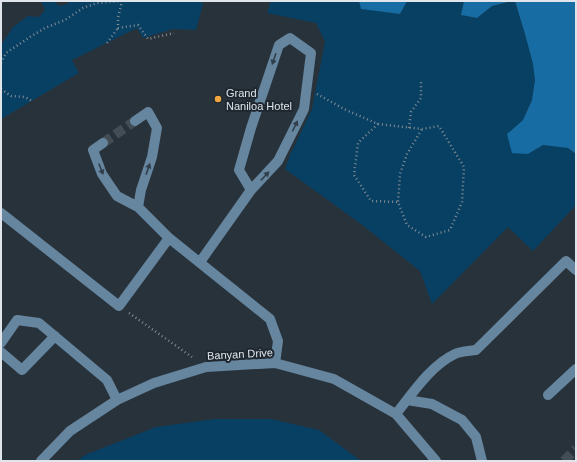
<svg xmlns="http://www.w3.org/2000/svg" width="577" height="462" font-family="Arial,sans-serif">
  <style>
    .green { fill: #084064 }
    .water { fill: #166ca3 }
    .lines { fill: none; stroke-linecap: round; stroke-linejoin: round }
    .minor-tunnel { stroke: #434d55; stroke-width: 10; stroke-dasharray: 10 5; stroke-linecap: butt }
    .path { stroke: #838b92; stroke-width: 2.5; stroke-dasharray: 1 3; stroke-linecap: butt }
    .minor { stroke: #66859e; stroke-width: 10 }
    .oneway { fill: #313f4c }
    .poi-dot { fill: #f1a540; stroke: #1f2830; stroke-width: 1.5 }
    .labels { text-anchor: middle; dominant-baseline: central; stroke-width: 4; stroke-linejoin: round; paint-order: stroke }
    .poi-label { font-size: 11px; fill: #dfe5eb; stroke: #1f2830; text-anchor: start }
    .street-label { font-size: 11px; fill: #dfe5eb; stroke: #1f2830 }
  </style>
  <rect width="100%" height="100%" fill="#28323b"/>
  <path class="green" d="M 41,1 L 54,1 L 59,6 L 68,4 L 67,1 L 200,1 L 203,4 L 196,30 L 173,29 L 143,38 L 137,28 L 72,60 L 79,73 L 1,119 L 1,45 L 13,27 L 28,16 L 39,17 L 45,10 Z
    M 271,1 L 359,1 L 362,9 L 400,14 L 407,1 L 464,1 L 461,15 L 477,18 L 492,6 L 515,1 L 525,34 L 533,64 L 535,80 L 532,100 L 523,120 L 507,134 L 528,154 L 543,145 L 568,148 L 576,154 L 576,205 L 533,251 L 508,227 L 432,304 L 420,271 L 361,224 L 285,169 L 290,155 L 312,109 L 325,42 L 316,23 L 267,13 Z
    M 215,419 L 271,419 L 319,430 L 361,461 L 77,461 L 85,455 L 156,427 Z"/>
  <path class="water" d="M 359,1 L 407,1 L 400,14 L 361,9 Z
    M 464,1 L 512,1 L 492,6 L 477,18 L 461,15 Z
    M 515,1 L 576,1 L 576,154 L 568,148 L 543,145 L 528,154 L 512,153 L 507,134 L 523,120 L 532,100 L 535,80 L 533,64 L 525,34 Z"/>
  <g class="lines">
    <path class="minor-tunnel" d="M 103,143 L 135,121
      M 564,461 L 576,449"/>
    <path class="path" d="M 107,43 L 118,28
      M 1,63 L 6,53 L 30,37 L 45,28 L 65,20 L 83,8 L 97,3 L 122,1 L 118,18 L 118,28 L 138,25 L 148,39 L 174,33
      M 1,89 L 11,96 L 25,97 L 32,101
      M 317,94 L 346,110 L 378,124 L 422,129 L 439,126 L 464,167 L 462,202 L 450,230 L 426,237 L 407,225 L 398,202 L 400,174 L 407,154 L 422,129
      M 378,124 L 358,143 L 354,175 L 371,201 L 398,202
      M 409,128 L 411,112 L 421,98 L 421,82
      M 129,313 L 192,357"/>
    <path class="minor" d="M 135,121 L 148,112 L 157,128 L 152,157 L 141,190 L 138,207
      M 103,143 L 93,150 L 102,174 L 117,196 L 138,207 L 169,238
      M 1,213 L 119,306 L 169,238 L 270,319 L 278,341 L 275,363
      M 200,262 L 251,190 L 278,161 L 304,109 L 311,53 L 290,38 L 279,45 L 251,128 L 239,170 L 251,190
      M 1,343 L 17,320 L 39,323 L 107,380 L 117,400
      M 1,352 L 22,370 L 55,336
      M 548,395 L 576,369
      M 407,400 L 432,404 L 462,420 L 476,437 L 482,461
      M 396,414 C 412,394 431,365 455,354 C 460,351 470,351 476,350 L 566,261 L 576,270
      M 41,461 L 70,431 L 117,400 L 154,383 L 206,367 L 275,363 L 334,379 L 396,414 L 436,461"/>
  </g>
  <defs><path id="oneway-solid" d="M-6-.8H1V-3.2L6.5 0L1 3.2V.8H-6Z"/></defs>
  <g class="oneway">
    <use href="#oneway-solid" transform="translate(274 59) rotate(109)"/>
    <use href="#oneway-solid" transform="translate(295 126) rotate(-64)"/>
    <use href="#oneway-solid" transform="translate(101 169) rotate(68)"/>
    <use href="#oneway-solid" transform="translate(148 169) rotate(-71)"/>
    <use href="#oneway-solid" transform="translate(265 176) rotate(-47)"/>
  </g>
  <circle class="poi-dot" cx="218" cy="99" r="4"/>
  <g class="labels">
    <g class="poi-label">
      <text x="226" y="93">Grand<tspan x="226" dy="13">Naniloa Hotel</tspan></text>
    </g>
    <g class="street-label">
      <text transform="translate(240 354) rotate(-3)">Banyan Drive</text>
    </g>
  </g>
  <rect width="577" height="462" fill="none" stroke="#dfe5eb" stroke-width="4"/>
</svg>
